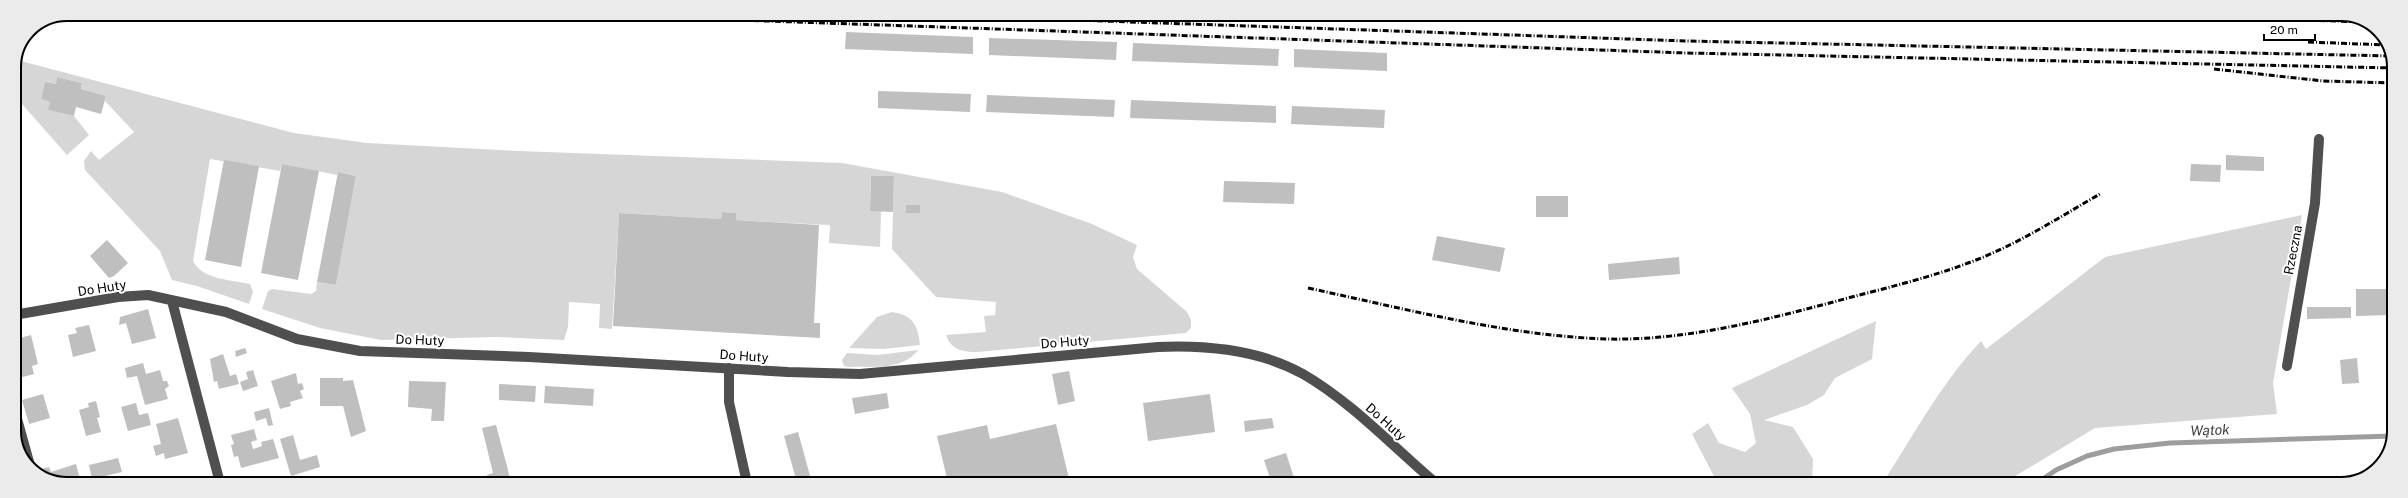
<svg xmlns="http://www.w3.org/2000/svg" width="2408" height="498" font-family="'Public Sans',sans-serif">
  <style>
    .green { fill: #d6d6d6 }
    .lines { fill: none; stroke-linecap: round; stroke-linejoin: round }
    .stream { stroke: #9d9d9d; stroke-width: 5 }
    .building { fill: #bfbfbf }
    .minor { stroke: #4f4f4f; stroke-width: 10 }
    .rail { stroke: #000; stroke-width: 3; stroke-dasharray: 6 2 1 2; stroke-linecap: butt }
    .labels { text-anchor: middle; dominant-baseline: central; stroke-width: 4; stroke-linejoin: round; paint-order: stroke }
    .street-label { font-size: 13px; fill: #000; stroke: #fff }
    .water-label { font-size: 14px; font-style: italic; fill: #3e3e3e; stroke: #fff }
    .rim { fill: none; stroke: #000; stroke-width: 2 }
  </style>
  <rect width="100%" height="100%" fill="#fff"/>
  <path class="green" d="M 17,60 L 294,133 L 367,143 L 519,151 L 842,163 L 1002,192 L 1092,224 L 1137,245 L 1133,257 L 1137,269 L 1187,312 L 1191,320 L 1191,328 L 1186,333 L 977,352 C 963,352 951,350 946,335 L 986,332 L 984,316 L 995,315 L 996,302 L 936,297 L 892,249 L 894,177 L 871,176 L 870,211 L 881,211 L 880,247 L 829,243 L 830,225 L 736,220 L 736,213 L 722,212 L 721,219 L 619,213 L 612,329 L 599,328 L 600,304 L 569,302 L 568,327 L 564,340 L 496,337 L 381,340 L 320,328 L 262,309 L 268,291 L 272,289 L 311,294 L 316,291 L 317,282 L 336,285 L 356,176 L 338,172 L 337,175 L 282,164 L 280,171 L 210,159 L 193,261 C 202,280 233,280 250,284 L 253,292 L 249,304 L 197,286 L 172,280 L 160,251 L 85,170 L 84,161 L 91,151 L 99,160 L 134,132 L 105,101 L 106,96 L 81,89 L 82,83 L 57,77 L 56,84 L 45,82 L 41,99 L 50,102 L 49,110 L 74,116 L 89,135 L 67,155 L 14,95 L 14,66 Z
    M 2302,215 L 2273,383 L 2277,414 L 2095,428 L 2002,484 L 1882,484 C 1914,435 1941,383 1981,341 L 1986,349 L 2105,257 Z
    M 892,312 C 913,315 918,325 920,345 L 884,349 L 849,348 L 877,317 Z
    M 1876,321 L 1872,359 L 1835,378 L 1824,395 L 1807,405 L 1764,420 L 1793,427 L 1813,459 L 1812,484 L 1718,484 L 1692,434 L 1708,423 L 1719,443 L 1745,452 L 1756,443 L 1750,414 L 1732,388 Z
    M 918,350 C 902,371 873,366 849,367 L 844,366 L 842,360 L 847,353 L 878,355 Z"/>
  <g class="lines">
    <path class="stream" d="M 2036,484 L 2056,470 L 2087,456 L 2114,449 L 2170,443 L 2393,436"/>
  </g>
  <path class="building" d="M 1210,14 L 1243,14 L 1243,17 L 1210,16 Z
    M 846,32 L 973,37 L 973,54 L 845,49 Z
    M 989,38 L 1117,42 L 1116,60 L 989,55 Z
    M 1133,43 L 1279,49 L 1278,66 L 1132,61 Z
    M 1294,49 L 1387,53 L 1387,71 L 1294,67 Z
    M 57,77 L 82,83 L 81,89 L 106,96 L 101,114 L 76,107 L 74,116 L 48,110 L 50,102 L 41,99 L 45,82 L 56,84 Z
    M 878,91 L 971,94 L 970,112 L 878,108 Z
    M 987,95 L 1115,100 L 1114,117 L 986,112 Z
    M 1131,100 L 1276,106 L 1276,123 L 1130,118 Z
    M 1292,106 L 1385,110 L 1384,128 L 1291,124 Z
    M 2226,155 L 2264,157 L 2264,171 L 2226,170 Z
    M 224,160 L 259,166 L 241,267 L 205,260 Z
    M 282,164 L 319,171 L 298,280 L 261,273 Z
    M 2191,164 L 2221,165 L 2220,182 L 2190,181 Z
    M 338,172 L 356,176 L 336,285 L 317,282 Z
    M 871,176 L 894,176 L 893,212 L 870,211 Z
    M 1224,181 L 1295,183 L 1294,204 L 1223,202 Z
    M 1536,196 L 1568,196 L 1568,217 L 1536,217 Z
    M 906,205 L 920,205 L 920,213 L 906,213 Z
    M 722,212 L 736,213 L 736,220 L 819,225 L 814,323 L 820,323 L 820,338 L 613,326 L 619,213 L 721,219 Z
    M 1437,236 L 1505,248 L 1500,272 L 1432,260 Z
    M 107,240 L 128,263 L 114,276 L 109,278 L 90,256 Z
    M 1679,257 L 1680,274 L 1609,280 L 1608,264 Z
    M 14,265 L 19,282 L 14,283 Z
    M 2356,289 L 2393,289 L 2393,315 L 2356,316 Z
    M 2307,307 L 2351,307 L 2351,318 L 2307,319 Z
    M 148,309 L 156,338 L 132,344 L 126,323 L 119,325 L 120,317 Z
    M 89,325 L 96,351 L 73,357 L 68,335 L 77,333 L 75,328 Z
    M 31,335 L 38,364 L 32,366 L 34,374 L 15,379 L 14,344 L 18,343 L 17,339 Z
    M 245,348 L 247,353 L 236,357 L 235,351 Z
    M 223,354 L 230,376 L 236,374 L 239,384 L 219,389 L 217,381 L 214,382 L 210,359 Z
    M 2357,358 L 2359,383 L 2342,384 L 2340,360 Z
    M 143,363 L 146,374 L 160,370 L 163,381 L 167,381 L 169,386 L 165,389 L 168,399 L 145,405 L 137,376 L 127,378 L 125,368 Z
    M 253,370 L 258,386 L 243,391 L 240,382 L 248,379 L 246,372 Z
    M 1069,371 L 1075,401 L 1058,405 L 1052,374 Z
    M 296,373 L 298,384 L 302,383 L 304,389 L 300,391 L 303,398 L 290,402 L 291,406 L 280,409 L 271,381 Z
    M 320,378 L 343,378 L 343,381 L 353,380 L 366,431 L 351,437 L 343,406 L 320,406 Z
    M 409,381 L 446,382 L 444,421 L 431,421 L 432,409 L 408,407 Z
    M 499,384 L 536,386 L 535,402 L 499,400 Z
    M 545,386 L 594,389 L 593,406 L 544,403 Z
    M 887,393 L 889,408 L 855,414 L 852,398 Z
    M 43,394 L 50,418 L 29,424 L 22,400 Z
    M 1210,394 L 1215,432 L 1148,441 L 1143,403 Z
    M 96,401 L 100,417 L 97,418 L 101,432 L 86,436 L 79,410 L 89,407 L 88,403 Z
    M 136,403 L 139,415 L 148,413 L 151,425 L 128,431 L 121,407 Z
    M 269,408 L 273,425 L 268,426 L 266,418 L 256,421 L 254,412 Z
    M 178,418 L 188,453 L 165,459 L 164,453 L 156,456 L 153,446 L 161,444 L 156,424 Z
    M 1272,418 L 1274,428 L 1245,432 L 1244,421 Z
    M 1056,424 L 1070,483 L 948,483 L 937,436 L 987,425 L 990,439 Z
    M 496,425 L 508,470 L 511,483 L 489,483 L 487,475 L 493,473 L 482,428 Z
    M 254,429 L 257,440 L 251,442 L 253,449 L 262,446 L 261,442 L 273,439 L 279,458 L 241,468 L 238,456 L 234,457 L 231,445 L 234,444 L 231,435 Z
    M 798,432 L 812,483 L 797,483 L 784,436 Z
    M 293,435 L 300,460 L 317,455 L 320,467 L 291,476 L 280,439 Z
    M 1286,453 L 1296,484 L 1272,484 L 1264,460 Z
    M 118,458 L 122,472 L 92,479 L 89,465 Z
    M 76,464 L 81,483 L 57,483 L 45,477 L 42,469 L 49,467 L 51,472 Z
    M 131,476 L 133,483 L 116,483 L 116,481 Z
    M 285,479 L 286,483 L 272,483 Z
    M 374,479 L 375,483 L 361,483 Z"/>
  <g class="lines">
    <path class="minor" d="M 172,301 L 220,483
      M 14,315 L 118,297 L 148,295 L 226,312 L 297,339 L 360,351 L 529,357 L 788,372 L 860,374 L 1158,347 C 1205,345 1260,350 1303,374 C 1353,403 1393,447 1437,484
      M 2287,366 L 2315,203 L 2319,139
      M 729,368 L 729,402 L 747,483
      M 14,408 L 31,469"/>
    <path class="rail" d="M 566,14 L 1687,53 L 2394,68
      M 899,14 L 1686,41 L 2391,56
      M 2088,17 L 2250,18 L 2364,22
      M 2308,42 L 2387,45
      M 2214,69 L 2323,81 L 2394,83
      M 1308,288 C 1406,309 1504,335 1605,339 C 1684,341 1762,321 1837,301 C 1881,289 1926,279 1968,263 C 2015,246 2058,218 2100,194"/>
  </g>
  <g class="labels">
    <g class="street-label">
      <text transform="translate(2293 250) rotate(-79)">Rzeczna</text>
      <text transform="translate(102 288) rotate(-9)">Do Huty</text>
      <text transform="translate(420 340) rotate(2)">Do Huty</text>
      <text transform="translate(1065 342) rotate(-5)">Do Huty</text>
      <text transform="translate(744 356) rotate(4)">Do Huty</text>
      <text transform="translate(1386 422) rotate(42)">Do Huty</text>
    </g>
    <g class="water-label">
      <text transform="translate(2210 430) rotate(-2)">Wątok</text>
    </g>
  </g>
  <path d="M0 0H2408V498H0ZM67 21H2341A46 46 0 0 1 2387 67V431A46 46 0 0 1 2341 477H67A46 46 0 0 1 21 431V67A46 46 0 0 1 67 21Z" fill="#ebebeb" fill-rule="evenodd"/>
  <path class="rim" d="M67 21H2341A46 46 0 0 1 2387 67V431A46 46 0 0 1 2341 477H67A46 46 0 0 1 21 431V67A46 46 0 0 1 67 21Z"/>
  <path d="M2264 34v6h51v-6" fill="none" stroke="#000000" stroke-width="2"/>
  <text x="2270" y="34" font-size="12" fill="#000000" stroke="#ffffff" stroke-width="3" paint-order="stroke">20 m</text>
</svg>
